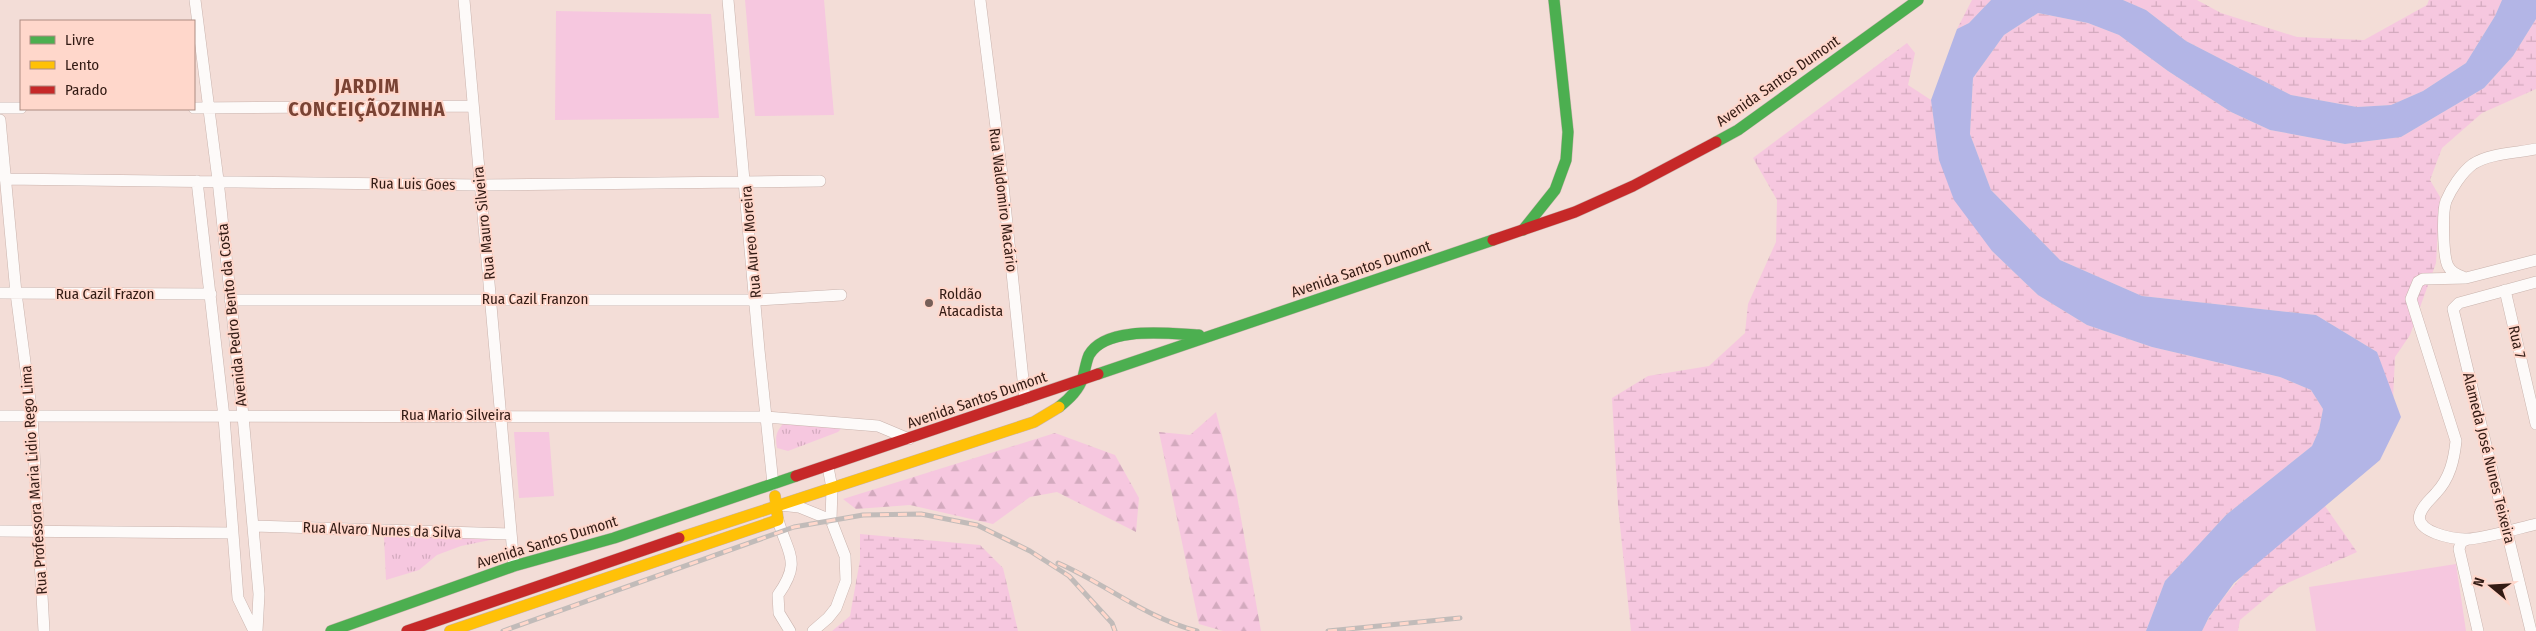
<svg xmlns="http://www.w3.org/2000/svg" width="2536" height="631" font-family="'Fira Sans Condensed',sans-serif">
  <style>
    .grass { fill: #f6c7df }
    .forest { fill: url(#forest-firs) }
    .wetland { fill: url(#wetland-marsh) }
    .park { fill: url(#park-tufts) }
    .water { fill: #b3b5e6 }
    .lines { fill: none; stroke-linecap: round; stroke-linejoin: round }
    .street-casing { stroke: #c9b3ad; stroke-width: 12 }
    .fast-casing { stroke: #c9b3ad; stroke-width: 12 }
    .slow-casing { stroke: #c9b3ad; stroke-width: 12 }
    .jam-casing { stroke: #c9b3ad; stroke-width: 12 }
    .street { stroke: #fdfaf9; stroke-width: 11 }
    .fast { stroke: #4caf50; stroke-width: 11 }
    .slow { stroke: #ffc107; stroke-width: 11 }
    .jam { stroke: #c62828; stroke-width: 11 }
    .rail-casing { stroke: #c1bbb9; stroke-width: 5 }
    .rail { stroke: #ffd7cb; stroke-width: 3; stroke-dasharray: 9; stroke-linecap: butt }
    .poi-dot { fill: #765f58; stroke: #ffd7cb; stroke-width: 2 }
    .labels { text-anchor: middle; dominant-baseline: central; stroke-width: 4; stroke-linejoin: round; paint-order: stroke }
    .street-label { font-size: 15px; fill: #331b14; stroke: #ffd7cb }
    .poi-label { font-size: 15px; fill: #331b14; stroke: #ffd7cb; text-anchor: start }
    .district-label { font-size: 20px; font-weight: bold; letter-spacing: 1px; fill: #7a4334; stroke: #ffd7cb }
  </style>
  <defs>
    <pattern id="forest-firs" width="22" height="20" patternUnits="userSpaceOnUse" patternTransform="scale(1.25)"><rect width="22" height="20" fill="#f6c7df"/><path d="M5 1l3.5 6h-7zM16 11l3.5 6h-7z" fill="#d3aabe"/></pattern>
    <pattern id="wetland-marsh" width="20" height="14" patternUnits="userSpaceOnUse" patternTransform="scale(1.25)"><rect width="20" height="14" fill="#f6c7df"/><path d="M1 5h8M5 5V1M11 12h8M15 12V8" fill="none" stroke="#d3aabe"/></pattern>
    <pattern id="park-tufts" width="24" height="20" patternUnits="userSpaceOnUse" patternTransform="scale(1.25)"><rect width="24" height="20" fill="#f6c7df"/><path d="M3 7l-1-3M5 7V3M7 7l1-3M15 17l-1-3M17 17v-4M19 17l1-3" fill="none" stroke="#d3aabe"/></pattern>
  </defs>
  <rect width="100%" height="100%" fill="#f3ddd7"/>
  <path class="grass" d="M 745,0 L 824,0 L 834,115 L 755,116 Z
    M 556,11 L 711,14 L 719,118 L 555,120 Z
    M 514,432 L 549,432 L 554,496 L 519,498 Z
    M 2456,564 L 2466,631 L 2316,631 L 2309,587 Z"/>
  <path class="forest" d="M 1216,412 L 1236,490 L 1261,631 L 1223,631 L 1199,624 L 1159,432 L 1190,435 Z
    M 1055,433 L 1115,455 L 1139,498 L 1136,532 L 1057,492 L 1030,497 L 993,524 L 910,505 L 856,509 L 843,499 Z"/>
  <path class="wetland" d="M 1972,0 L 1991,0 L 1969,23 L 1957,29 Z
    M 2123,0 L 2197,0 L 2221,13 L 2297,37 L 2364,40 L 2427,5 L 2429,0 L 2502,0 L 2495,16 L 2466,63 L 2423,91 L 2391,105 L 2357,107 L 2291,95 L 2186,41 L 2146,10 Z
    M 2038,13 L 2088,23 L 2119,35 L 2168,71 L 2231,112 L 2270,130 L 2345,144 L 2401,137 L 2484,88 L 2513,56 L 2536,19 L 2536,89 L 2482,113 L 2442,148 L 2430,180 L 2440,197 L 2436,263 L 2410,335 L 2395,357 L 2393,399 L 2377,352 L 2316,315 L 2142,296 L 2060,260 L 1991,190 L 1970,134 L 1973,78 L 2004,35 Z
    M 1907,43 L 1915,53 L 1908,85 L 1931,100 L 1939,160 L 1992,251 L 2038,295 L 2087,325 L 2152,347 L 2280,377 L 2311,390 L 2323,409 L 2319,430 L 2312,446 L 2226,515 L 2165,581 L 2146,631 L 1631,631 L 1618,506 L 1612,398 L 1648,376 L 1709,366 L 1745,333 L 1748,304 L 1776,242 L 1777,200 L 1753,158 Z
    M 2325,506 L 2357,552 L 2279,587 L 2240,620 L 2238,631 L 2202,631 C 2229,578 2280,543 2325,506 Z
    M 860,534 L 980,545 L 1003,568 L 1018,631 L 832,631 L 850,616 L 860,560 Z"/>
  <path class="park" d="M 784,423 L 842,428 L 838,432 L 788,451 L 777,448 C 775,437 776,431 784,423 Z
    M 495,536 L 495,539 L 461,546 L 437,555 L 419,570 L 386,580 L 384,537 Z"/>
  <path class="water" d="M 1991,0 L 2123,0 L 2146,10 L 2186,41 L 2291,95 L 2357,107 L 2391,105 L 2423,91 L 2466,63 L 2495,16 L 2502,0 L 2536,0 L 2536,19 L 2513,56 L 2484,88 L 2401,137 L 2345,144 L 2270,130 L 2231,112 L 2168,71 L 2119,35 L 2088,23 L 2038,13 L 2004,35 L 1973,78 L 1970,134 L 1991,190 L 2060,260 L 2142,296 L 2316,315 L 2377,352 L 2401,417 L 2380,460 L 2234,583 L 2209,617 L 2202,631 L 2146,631 L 2165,581 L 2226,515 L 2312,446 L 2319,430 L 2323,409 L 2311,390 L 2280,377 L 2152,347 L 2087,325 L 2038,295 L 1992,251 L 1954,200 L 1939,160 L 1931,100 L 1957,29 L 1969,23 Z"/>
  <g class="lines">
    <defs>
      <path id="street" d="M 195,0 L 218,180 L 243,416 L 259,594 L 257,631
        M 464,0 L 514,566
        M 728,0 L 759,350 L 773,484
        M 980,0 L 1002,175 L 1025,399
        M 0,108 L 21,108
        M 194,108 L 473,106
        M 0,120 L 16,293 L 32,416 L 44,631
        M 5,179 L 479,185 L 820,181
        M 197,181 L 224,417 L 238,598 L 254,631
        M 2536,260 L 2466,278 L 2423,279 L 2418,282 L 2411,299 L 2456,441 C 2454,460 2450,478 2436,493 C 2430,500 2423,505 2420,514 C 2414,532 2453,539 2465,539 C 2480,540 2519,528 2536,524
        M 2463,277 C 2457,275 2451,272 2448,266 C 2443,256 2442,212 2446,201 C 2451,189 2462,172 2473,164 C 2490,153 2517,153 2536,149
        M 2505,290 L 2536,424
        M 0,293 L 211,294
        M 230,300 L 756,300 L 841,295
        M 0,416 L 766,417 L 878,426 L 909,439
        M 780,505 L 799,507 L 831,520
        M 778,520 C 788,555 802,561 778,595 L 779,613 L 790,631
        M 253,526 L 511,534
        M 0,531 L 233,533
        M 2466,540 L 2461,542 L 2459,549 L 2478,631
        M 813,631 L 828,618 L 836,608 L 846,581 L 845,556 L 831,520 L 832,488 L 828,467
        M 2531,631 L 2453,309 L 2459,303 L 2536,282"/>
      <path id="fast" d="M 1716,142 L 1738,130 L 1918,0
        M 1523,230 L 1555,190 L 1566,160 L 1568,132 L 1554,0
        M 1098,374 L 1493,240
        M 1059,407 C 1069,399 1079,390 1083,377 C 1085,370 1086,362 1089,355 C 1106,325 1171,334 1199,335
        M 331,631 L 514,566 L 614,538 L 796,476"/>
      <path id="slow" d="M 679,538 L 1034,422 L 1059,407
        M 450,631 L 778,520 L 775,496"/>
      <path id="jam" d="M 1493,240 L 1575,212 L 1633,186 L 1716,142
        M 796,476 L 1098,374
        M 407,631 L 679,538"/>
    </defs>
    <use href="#street" class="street-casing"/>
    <use href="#fast" class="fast-casing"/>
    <use href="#slow" class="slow-casing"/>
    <use href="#jam" class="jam-casing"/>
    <use href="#street" class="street"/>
    <use href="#fast" class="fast"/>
    <use href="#slow" class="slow"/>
    <use href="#jam" class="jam"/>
    <defs>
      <path id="rail" d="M 1058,563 C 1106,584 1146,618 1197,631
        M 503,631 L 794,527 L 863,515 L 921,514 L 977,525 L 1030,551 L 1069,576 L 1112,623 L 1115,631
        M 1328,631 L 1460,618"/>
    </defs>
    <use href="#rail" class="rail-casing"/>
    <use href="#rail" class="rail"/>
  </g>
  <circle class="poi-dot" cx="929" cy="303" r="5"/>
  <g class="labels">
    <g class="street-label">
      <text transform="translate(1778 81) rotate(-35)">Avenida Santos Dumont</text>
      <text transform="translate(413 184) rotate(1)">Rua Luis Goes</text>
      <text transform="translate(1003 200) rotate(83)">Rua Waldomiro Macário</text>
      <text transform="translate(484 223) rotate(-96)">Rua Mauro Silveira</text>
      <text transform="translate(751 242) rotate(-95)">Rua Aureo Moreira</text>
      <text transform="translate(1361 269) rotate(-19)">Avenida Santos Dumont</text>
      <text x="105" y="294">Rua Cazil Frazon</text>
      <text x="535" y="299">Rua Cazil Franzon</text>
      <text transform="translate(232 315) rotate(-96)">Avenida Pedro Bento da Costa</text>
      <text transform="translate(2517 342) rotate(77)">Rua 7</text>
      <text transform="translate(977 400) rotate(-19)">Avenida Santos Dumont</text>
      <text x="456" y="415">Rua Mario Silveira</text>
      <text transform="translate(2489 458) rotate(76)">Alameda José Nunes Teixeira</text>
      <text transform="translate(34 480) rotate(-94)">Rua Professora Maria Lidio Rego Lima</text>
      <text transform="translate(382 530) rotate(2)">Rua Alvaro Nunes da Silva</text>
      <text transform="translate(547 542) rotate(-17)">Avenida Santos Dumont</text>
    </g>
    <g class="poi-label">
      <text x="939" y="294">Roldão<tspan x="939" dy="17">Atacadista</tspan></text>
    </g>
    <g class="district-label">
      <text x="367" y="86">JARDIM<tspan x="367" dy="23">CONCEIÇÃOZINHA</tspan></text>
    </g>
  </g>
  <rect x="20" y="20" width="175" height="90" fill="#ffd7cb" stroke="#ad8c82"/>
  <rect x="30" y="36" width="25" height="8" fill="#4caf50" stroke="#ad8c82"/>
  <text x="65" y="45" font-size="15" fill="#331b14">Livre</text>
  <rect x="30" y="61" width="25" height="8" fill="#ffc107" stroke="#ad8c82"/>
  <text x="65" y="70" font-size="15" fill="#331b14">Lento</text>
  <rect x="30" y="86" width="25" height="8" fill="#c62828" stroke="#ad8c82"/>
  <text x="65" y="95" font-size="15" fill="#331b14">Parado</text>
  <g transform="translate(2491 586) rotate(288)" stroke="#ffd7cb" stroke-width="4" paint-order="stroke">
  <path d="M0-4L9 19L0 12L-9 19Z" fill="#331b14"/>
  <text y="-8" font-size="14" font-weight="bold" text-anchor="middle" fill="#331b14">N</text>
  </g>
</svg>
